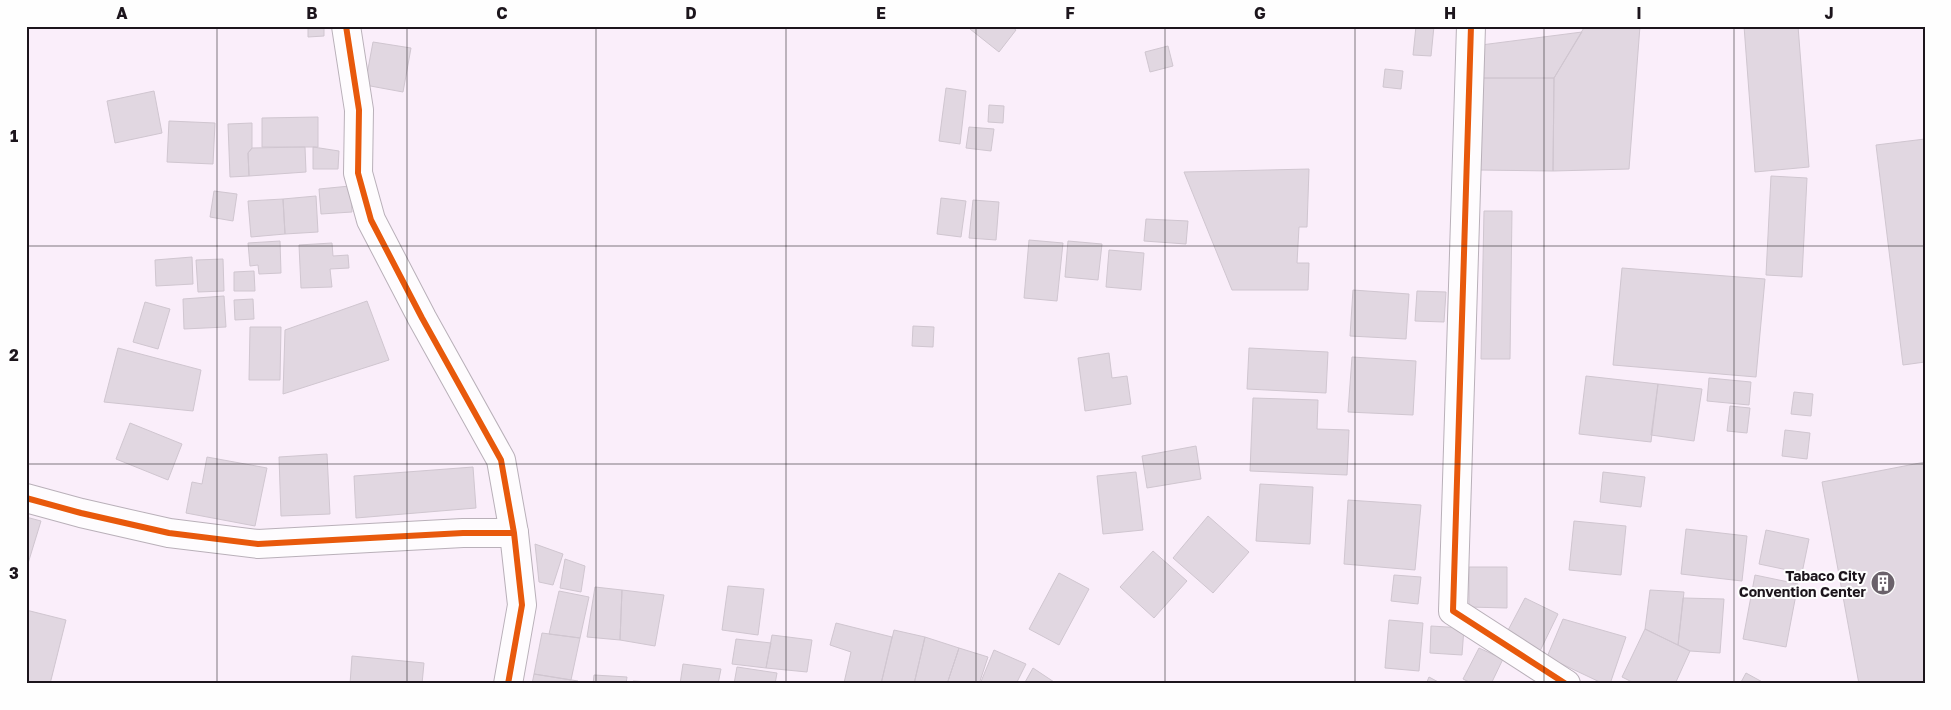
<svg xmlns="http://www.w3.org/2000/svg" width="1951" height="710" font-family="'Golos Text',sans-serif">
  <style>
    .building { fill: #e1d7e1; stroke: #d0c6d0 }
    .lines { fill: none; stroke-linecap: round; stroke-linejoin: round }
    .street-casing { stroke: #b9b0b9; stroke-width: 30 }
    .secondary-casing { stroke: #b9b0b9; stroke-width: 30 }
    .street { stroke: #fefcfe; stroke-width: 28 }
    .secondary { stroke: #fefcfe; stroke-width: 28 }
    .cycleway-casing { stroke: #fefefe; stroke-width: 9 }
    .cycleway { stroke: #e8590c; stroke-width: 6 }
    .grid { fill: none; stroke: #1c151c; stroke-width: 1; stroke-opacity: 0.55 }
    .labels { text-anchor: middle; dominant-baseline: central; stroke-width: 4; stroke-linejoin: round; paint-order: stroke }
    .poi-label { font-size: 14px; font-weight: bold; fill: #1c151c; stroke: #fefefe; text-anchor: end }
    .neatline { fill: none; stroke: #1c151c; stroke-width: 2 }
    .grid-label { font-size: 16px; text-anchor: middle; font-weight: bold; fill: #1c151c }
  </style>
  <rect width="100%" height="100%" fill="#faeefa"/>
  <path class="building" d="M 308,26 L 324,26 L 324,36 L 308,37 Z
    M 971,26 L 1011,26 L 1016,30 L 999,52 L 970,29 Z
    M 1416,26 L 1434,26 L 1431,56 L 1413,55 Z
    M 1585,26 L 1640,26 L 1629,169 L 1553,171 L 1554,78 Z
    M 1744,26 L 1798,26 L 1809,167 L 1755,172 Z
    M 1582,32 L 1554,78 L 1480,78 L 1481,45 Z
    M 373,42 L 411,48 L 403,92 L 365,85 Z
    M 1168,46 L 1173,66 L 1150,72 L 1145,52 Z
    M 1385,69 L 1403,71 L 1401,89 L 1383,87 Z
    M 1480,78 L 1554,78 L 1553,171 L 1479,170 Z
    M 946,88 L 966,91 L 960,144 L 939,141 Z
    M 154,91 L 162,133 L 115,143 L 107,101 Z
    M 989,105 L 1004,106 L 1003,123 L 988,122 Z
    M 318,117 L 318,147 L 262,147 L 262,118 Z
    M 169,121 L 215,123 L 213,164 L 167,162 Z
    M 252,123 L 252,148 L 248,153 L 249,176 L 230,177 L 228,124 Z
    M 969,127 L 994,129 L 991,151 L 966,148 Z
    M 1925,139 L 1925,362 L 1903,365 L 1876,145 Z
    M 305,147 L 306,172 L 249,176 L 248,153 L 252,148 Z
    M 313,147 L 339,151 L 338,169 L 313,169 Z
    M 1309,169 L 1307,227 L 1299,227 L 1297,263 L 1309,263 L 1308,290 L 1232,290 L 1184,172 Z
    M 1771,176 L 1807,178 L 1802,277 L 1766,275 Z
    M 350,186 L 352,212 L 321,214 L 319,189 Z
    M 214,191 L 237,194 L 233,221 L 210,217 Z
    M 316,196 L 318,232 L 285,234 L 283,199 Z
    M 941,198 L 966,201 L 961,237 L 937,234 Z
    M 283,199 L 285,234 L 251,237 L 248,201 Z
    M 973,200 L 999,202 L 996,240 L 969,238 Z
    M 1484,211 L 1512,211 L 1510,359 L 1481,359 Z
    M 1146,219 L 1188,221 L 1186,244 L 1144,241 Z
    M 1029,240 L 1063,243 L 1057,301 L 1024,298 Z
    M 280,241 L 281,273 L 259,274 L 258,265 L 250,266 L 248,243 Z
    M 1068,241 L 1102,244 L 1098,280 L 1065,277 Z
    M 332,243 L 333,256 L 348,255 L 349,268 L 330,269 L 332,287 L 301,288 L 299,245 Z
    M 1109,250 L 1144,253 L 1141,290 L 1106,287 Z
    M 192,257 L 193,284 L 156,286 L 155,260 Z
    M 223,259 L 224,291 L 198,292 L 196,260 Z
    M 1622,268 L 1765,279 L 1756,377 L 1613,365 Z
    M 254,271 L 255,291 L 234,291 L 234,272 Z
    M 1353,290 L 1409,294 L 1406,339 L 1350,336 Z
    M 1417,291 L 1446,292 L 1444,322 L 1415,321 Z
    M 224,296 L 226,327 L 184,329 L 183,299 Z
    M 253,299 L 254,319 L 235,320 L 234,300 Z
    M 367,301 L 389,360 L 283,394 L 285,330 Z
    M 145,302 L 170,309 L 158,349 L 133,342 Z
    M 913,326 L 934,327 L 933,347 L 912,346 Z
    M 250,327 L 281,327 L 280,380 L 249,380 Z
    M 118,348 L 201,370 L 193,411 L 104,402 Z
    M 1249,348 L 1328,352 L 1326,393 L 1247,389 Z
    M 1109,353 L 1112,378 L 1127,376 L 1131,404 L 1085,411 L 1078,358 Z
    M 1352,357 L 1416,361 L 1413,415 L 1348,412 Z
    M 1586,376 L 1658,384 L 1651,442 L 1579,434 Z
    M 1709,378 L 1751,382 L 1749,405 L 1707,401 Z
    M 1658,384 L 1702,389 L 1694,441 L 1651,435 Z
    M 1794,392 L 1813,394 L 1811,416 L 1791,414 Z
    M 1253,398 L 1318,400 L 1317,429 L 1349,430 L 1347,475 L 1250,471 Z
    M 1730,406 L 1750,408 L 1747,433 L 1727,431 Z
    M 130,423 L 182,444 L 168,480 L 116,459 Z
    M 1785,430 L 1810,433 L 1807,459 L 1782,456 Z
    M 1196,446 L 1201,479 L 1147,488 L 1142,456 Z
    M 327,454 L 330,514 L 281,516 L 279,457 Z
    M 207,457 L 267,468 L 255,526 L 186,513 L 192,482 L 202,484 Z
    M 1925,462 L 1925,684 L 1859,684 L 1822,482 Z
    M 473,467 L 476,508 L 356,518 L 354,476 Z
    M 1136,472 L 1143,530 L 1103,534 L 1097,476 Z
    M 1603,472 L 1645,477 L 1641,507 L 1600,502 Z
    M 1260,484 L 1313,487 L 1310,544 L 1256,541 Z
    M 1348,500 L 1421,505 L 1415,570 L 1344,564 Z
    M 1208,516 L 1249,552 L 1213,593 L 1173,558 Z
    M 26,517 L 41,521 L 26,570 Z
    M 1574,521 L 1626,526 L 1621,575 L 1569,570 Z
    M 1686,529 L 1747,536 L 1742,581 L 1681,574 Z
    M 1766,530 L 1809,539 L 1802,573 L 1759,564 Z
    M 535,544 L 563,554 L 553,585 L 539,582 Z
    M 1153,551 L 1187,581 L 1154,618 L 1120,587 Z
    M 565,559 L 585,566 L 581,592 L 560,588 Z
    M 1469,567 L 1507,567 L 1507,608 L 1469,607 Z
    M 1059,573 L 1089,589 L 1059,645 L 1029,629 Z
    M 1394,575 L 1421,577 L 1418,604 L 1391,601 Z
    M 1755,575 L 1798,584 L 1786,647 L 1743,639 Z
    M 728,586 L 764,589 L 758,635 L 722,630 Z
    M 595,587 L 622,590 L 620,640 L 587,637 Z
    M 622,590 L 664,595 L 655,646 L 620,640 Z
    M 1650,590 L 1684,592 L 1678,645 L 1645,629 Z
    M 559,591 L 589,597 L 580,638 L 549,634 Z
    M 1525,598 L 1558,614 L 1540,651 L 1506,634 Z
    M 1683,598 L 1724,599 L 1720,653 L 1690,651 L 1678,645 Z
    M 26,610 L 66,620 L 50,684 L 26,684 Z
    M 1563,619 L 1626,637 L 1610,684 L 1604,684 L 1547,657 Z
    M 1389,620 L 1423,623 L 1419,671 L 1385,668 Z
    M 836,623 L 892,637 L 881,684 L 844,683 L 851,652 L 830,645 Z
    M 1431,626 L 1464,628 L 1462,655 L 1430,653 Z
    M 1645,629 L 1690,651 L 1675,684 L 1636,684 L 1622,677 Z
    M 894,630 L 925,637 L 914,684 L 881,684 Z
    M 542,633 L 580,638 L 571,680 L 534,674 Z
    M 772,635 L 812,640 L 807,672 L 766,668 Z
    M 925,637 L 959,648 L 947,684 L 914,684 Z
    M 736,639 L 771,643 L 766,668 L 732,664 Z
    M 959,648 L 988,657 L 979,684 L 947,684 Z
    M 1479,648 L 1503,659 L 1491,684 L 1473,684 L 1463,679 Z
    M 994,650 L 1026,664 L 1016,684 L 980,684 Z
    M 352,656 L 424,663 L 422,684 L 350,684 Z
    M 683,664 L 721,669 L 718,684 L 680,684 Z
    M 737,667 L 777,673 L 775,684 L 734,684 Z
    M 1033,668 L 1057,684 L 1024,684 Z
    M 1746,673 L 1766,684 L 1740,684 Z
    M 534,674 L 578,681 L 578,684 L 532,684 Z
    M 594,675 L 627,677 L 626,684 L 593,684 Z
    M 1429,677 L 1442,684 L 1426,684 Z
    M 633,681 L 667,683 L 633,684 Z"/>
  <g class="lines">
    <defs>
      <path id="street" d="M 1471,26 L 1453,611 L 1566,684
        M 26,498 L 81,513 L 169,533 L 258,544 L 463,533 L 514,533"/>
      <path id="secondary" d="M 346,26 L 359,110 L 358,173 L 371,220 L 422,318 L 501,460 L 514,533 L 522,605 L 508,684"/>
    </defs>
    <use href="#street" class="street-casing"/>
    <use href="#secondary" class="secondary-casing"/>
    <use href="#street" class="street"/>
    <use href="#secondary" class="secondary"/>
    <defs>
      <path id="cycleway" d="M 346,26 L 359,110 L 358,173 L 371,220 L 422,318 L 501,460 L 514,533 L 522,605 L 508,684
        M 1471,26 L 1453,611 L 1566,684
        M 26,498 L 81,513 L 169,533 L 258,544 L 463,533 L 514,533"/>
    </defs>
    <use href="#cycleway" class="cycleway-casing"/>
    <use href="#cycleway" class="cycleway"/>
  </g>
  <path class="grid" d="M 217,26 L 217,684M 407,26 L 407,684M 596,26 L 596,684M 786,26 L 786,684M 976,26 L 976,684M 1165,26 L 1165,684M 1355,26 L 1355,684M 1544,26 L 1544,684M 1734,26 L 1734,684M 26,246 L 1925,246M 26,464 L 1925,464"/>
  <defs>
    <symbol id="building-disc" viewBox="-11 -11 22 22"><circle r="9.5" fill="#6a616a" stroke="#fefefe"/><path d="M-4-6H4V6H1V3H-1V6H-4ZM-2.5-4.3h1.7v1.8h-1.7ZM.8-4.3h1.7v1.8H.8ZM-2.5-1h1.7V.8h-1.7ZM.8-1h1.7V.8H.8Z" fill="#fff"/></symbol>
  </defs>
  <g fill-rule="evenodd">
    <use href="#building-disc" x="1869" y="569" width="28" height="28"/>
  </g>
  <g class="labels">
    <g class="poi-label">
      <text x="1866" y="575">Tabaco City<tspan x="1866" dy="16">Convention Center</tspan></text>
    </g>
  </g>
  <rect width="1951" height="710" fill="none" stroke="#fefefe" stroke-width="55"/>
  <rect x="28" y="28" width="1896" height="654" class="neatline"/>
  <g class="grid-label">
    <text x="122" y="19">A</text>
    <text x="312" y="19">B</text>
    <text x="502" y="19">C</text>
    <text x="691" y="19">D</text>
    <text x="881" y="19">E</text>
    <text x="1070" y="19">F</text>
    <text x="1260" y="19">G</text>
    <text x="1450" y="19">H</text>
    <text x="1639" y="19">I</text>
    <text x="1829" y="19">J</text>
    <text x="14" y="142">1</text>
    <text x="14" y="361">2</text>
    <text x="14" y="579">3</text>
  </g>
</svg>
